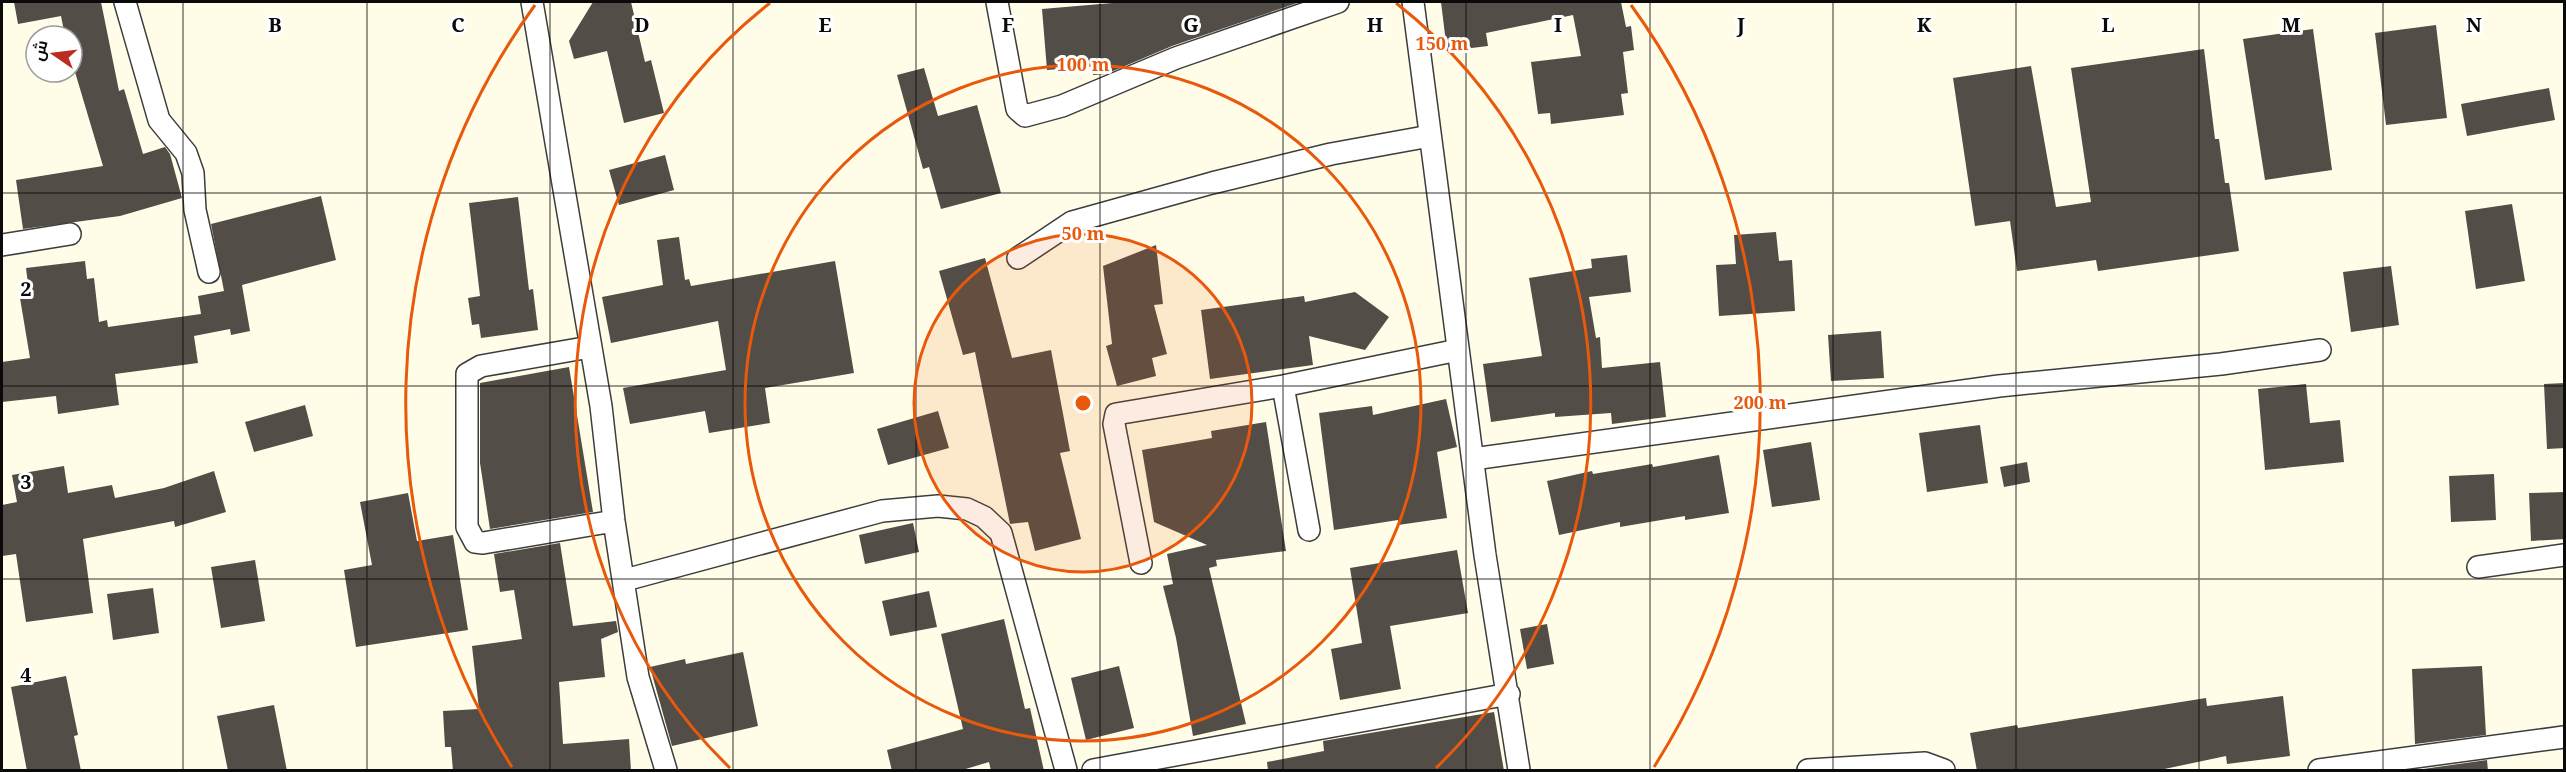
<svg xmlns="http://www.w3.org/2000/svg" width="2566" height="772" font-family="'Noto Serif',Cairo,serif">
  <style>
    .building { fill: #534d47 }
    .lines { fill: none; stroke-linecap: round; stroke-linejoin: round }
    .minor-casing { stroke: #3d3d3d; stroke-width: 24 }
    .minor { stroke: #fff; stroke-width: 21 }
    .grid { fill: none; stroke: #0a0a0a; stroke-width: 1.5; stroke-opacity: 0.55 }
    .ring { fill: none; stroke: #e8590c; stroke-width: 3 }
    .grid-label { font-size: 20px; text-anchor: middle; font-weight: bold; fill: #0a0a0a; stroke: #fff; stroke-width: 6; stroke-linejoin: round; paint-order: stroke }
    .centre { fill: #e8590c; stroke: #fff; stroke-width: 3 }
    .ring-label { font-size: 18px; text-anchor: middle; font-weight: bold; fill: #e8590c; stroke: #fff; stroke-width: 6; stroke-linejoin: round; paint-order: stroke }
  </style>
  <rect width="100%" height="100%" fill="#fffde8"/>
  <path class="building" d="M 14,2 L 101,2 L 119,91 L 124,89 L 143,154 L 165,147 L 170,154 L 182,198 L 120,216 L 23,229 L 16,180 L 103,166 L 75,72 L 72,72 L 72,36 L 65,36 L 61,16 L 18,24 Z
    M 593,2 L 631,2 L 645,62 L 651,60 L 664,113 L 624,123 L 607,51 L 574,59 L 569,41 Z
    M 1124,2 L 1300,2 L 1172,46 L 1106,74 L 1093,75 L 1093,66 L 1047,70 L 1042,9 Z
    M 1441,2 L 1621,2 L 1626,27 L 1631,26 L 1634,50 L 1623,52 L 1628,93 L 1621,94 L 1624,115 L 1551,124 L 1550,113 L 1538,114 L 1531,62 L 1581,56 L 1573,15 L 1486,33 L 1488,46 L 1447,51 Z
    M 2436,25 L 2447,118 L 2386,125 L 2375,33 Z
    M 2313,29 L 2332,170 L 2265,180 L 2243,39 Z
    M 2204,49 L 2215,139 L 2219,139 L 2225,183 L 2229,183 L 2239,251 L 2098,271 L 2096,260 L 2017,271 L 2010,221 L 1975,226 L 1953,78 L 2031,66 L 2056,207 L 2091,202 L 2071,68 Z
    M 924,68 L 938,116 L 977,105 L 1001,193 L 941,209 L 929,167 L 923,169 L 897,75 Z
    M 2549,88 L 2555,120 L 2467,136 L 2461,104 Z
    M 665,155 L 674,190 L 619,205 L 609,170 Z
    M 321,196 L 336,260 L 242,285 L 250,331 L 231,335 L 230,329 L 194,336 L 198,363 L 115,374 L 119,405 L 58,414 L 56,396 L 2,402 L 2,362 L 30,358 L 20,298 L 29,292 L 26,268 L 85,261 L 87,279 L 94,278 L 99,322 L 107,320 L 108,327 L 201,314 L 198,296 L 224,291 L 211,224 Z
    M 518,197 L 529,290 L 533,289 L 538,330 L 481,338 L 479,324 L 472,325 L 468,298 L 480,296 L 469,203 Z
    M 2512,204 L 2525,281 L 2476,289 L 2465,211 Z
    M 1776,232 L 1779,261 L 1792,260 L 1795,311 L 1719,316 L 1716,265 L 1736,264 L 1734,235 Z
    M 679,237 L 685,280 L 689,279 L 691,286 L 835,261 L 854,373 L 765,388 L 770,423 L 709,433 L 705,411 L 630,424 L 623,388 L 726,370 L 718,321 L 611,343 L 602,297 L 663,285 L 657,240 Z
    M 1156,245 L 1163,304 L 1154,305 L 1167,354 L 1152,358 L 1156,376 L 1117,386 L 1106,346 L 1112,344 L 1103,266 Z
    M 1627,255 L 1631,292 L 1589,297 L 1596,338 L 1600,337 L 1602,368 L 1660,362 L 1666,417 L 1612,424 L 1611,413 L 1555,417 L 1555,413 L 1491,422 L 1483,364 L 1542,356 L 1529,278 L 1592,268 L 1591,259 Z
    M 985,258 L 1012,358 L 1051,350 L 1070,451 L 1060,453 L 1081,539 L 1035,551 L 1028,522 L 1010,524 L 975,352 L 963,355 L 939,271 Z
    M 2391,266 L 2399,325 L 2351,332 L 2343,272 Z
    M 1355,292 L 1389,317 L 1365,350 L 1309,336 L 1313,365 L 1210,379 L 1201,310 L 1304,296 L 1305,302 Z
    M 1881,331 L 1884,378 L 1831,381 L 1828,335 Z
    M 569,367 L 593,512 L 490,529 L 480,463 L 480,383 Z
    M 2565,383 L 2565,448 L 2547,449 L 2544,384 Z
    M 2306,384 L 2310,423 L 2340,420 L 2344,462 L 2265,470 L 2258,389 Z
    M 1446,399 L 1457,447 L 1437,452 L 1447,518 L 1398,525 L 1398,520 L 1334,530 L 1319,413 L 1372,406 L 1373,415 Z
    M 305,405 L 313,436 L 254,452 L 245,422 Z
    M 938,411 L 949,448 L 888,465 L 877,429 Z
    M 1266,422 L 1286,551 L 1216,560 L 1217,566 L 1209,568 L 1246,724 L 1193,736 L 1176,638 L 1163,586 L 1173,584 L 1167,554 L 1207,545 L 1154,522 L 1142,450 L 1212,438 L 1211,431 Z
    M 1980,425 L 1988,483 L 1927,492 L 1919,433 Z
    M 1811,442 L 1820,500 L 1772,507 L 1763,450 Z
    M 1719,455 L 1729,513 L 1685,520 L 1685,516 L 1620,527 L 1620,522 L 1559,535 L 1547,481 L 1592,471 L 1593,474 L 1652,464 L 1653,467 Z
    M 2027,462 L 2030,482 L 2004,487 L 2000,467 Z
    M 64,466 L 68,493 L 112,485 L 115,498 L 164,488 L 214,471 L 226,512 L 175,527 L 174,521 L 83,539 L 93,613 L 26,622 L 16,554 L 2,556 L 2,505 L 17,502 L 12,475 Z
    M 2494,474 L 2496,520 L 2451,522 L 2449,476 Z
    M 2565,492 L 2565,539 L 2531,541 L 2529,493 Z
    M 408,493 L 417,541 L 453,535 L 468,630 L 356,647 L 344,570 L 372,565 L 360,502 Z
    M 913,523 L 919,552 L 865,564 L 859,535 Z
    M 560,543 L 573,626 L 616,621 L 618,632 L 601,639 L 605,677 L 559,682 L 563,744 L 629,739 L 631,771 L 453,771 L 451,747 L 445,747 L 443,711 L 479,709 L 472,646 L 522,639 L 514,590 L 500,592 L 494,554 Z
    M 1457,550 L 1468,613 L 1390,626 L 1401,689 L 1340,700 L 1331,649 L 1362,643 L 1350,568 Z
    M 255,560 L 265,621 L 221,628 L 211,567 Z
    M 153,588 L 159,633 L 113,640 L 107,594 Z
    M 929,591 L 937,627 L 890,636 L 882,601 Z
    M 1004,619 L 1025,709 L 1030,708 L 1044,771 L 991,771 L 989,762 L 959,771 L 892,771 L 887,750 L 963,729 L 941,634 Z
    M 1547,624 L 1554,664 L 1527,669 L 1520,629 Z
    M 743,652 L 758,726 L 672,746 L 650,667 L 685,659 L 686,664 Z
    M 1119,666 L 1134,728 L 1086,740 L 1071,678 Z
    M 2482,666 L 2486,735 L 2415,744 L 2412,669 Z
    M 66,676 L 78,735 L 74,736 L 81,771 L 27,771 L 11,687 Z
    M 2283,696 L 2290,756 L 2227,764 L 2226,756 L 2155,771 L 1977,771 L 1970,733 L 2017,725 L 2018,728 L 2206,698 L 2207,706 Z
    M 274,705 L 287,771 L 228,771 L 217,716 Z
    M 1494,712 L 1504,771 L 1268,771 L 1267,762 L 1324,751 L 1323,741 Z
    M 2487,760 L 2488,771 L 2416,771 L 2416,770 Z"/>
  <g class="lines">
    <defs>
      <path id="minor" d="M 125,2 L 159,120 L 186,153 L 193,173 L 195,210 L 209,272
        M 532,2 L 601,406 L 614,521 L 638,677 L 666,770
        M 997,2 L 1017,109 L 1025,116 L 1062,106 L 1176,58 L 1338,2
        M 1413,2 L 1485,555 L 1519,770
        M 2,245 L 70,234
        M 1018,258 L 1072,222 L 1212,183 L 1331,154 L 1430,136
        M 590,347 L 481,366 L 467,374 L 467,527 L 475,542 L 483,543 L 614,521
        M 1283,386 L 1309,530
        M 1473,459 L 1999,386 L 2221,364 L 2320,350
        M 1141,563 L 1114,424 L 1116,414 L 1283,386 L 1458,350
        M 2478,567 L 2564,555
        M 625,580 L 882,511 L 938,506 L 967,509 L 984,517 L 1001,533 L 1066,770
        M 1093,770 L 1509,694
        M 1808,770 L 1925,763 L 1944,770
        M 2319,770 L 2564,737"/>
    </defs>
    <use href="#minor" class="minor-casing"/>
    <use href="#minor" class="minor"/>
  </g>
  <path class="grid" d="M 183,2 L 183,770M 367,2 L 367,770M 550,2 L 550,770M 733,2 L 733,770M 916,2 L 916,770M 1100,2 L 1100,770M 1283,2 L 1283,770M 1466,2 L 1466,770M 1650,2 L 1650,770M 1833,2 L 1833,770M 2016,2 L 2016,770M 2199,2 L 2199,770M 2383,2 L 2383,770M 2,193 L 2564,193M 2,386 L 2564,386M 2,579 L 2564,579"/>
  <circle cx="1083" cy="403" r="169" fill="#e8590c" fill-opacity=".12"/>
  <g class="ring">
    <circle cx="1083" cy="403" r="169"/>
    <circle cx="1083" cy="403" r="338"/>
    <path d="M730 768A508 508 0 0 1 770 3M1396 3A508 508 0 0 1 1436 768"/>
    <path d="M512 767A677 677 0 0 1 535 5M1631 5A677 677 0 0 1 1654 767"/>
  </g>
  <g class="grid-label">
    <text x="275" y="32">B</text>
    <text x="458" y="32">C</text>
    <text x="642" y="32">D</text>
    <text x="825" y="32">E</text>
    <text x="1008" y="32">F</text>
    <text x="1191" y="32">G</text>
    <text x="1375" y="32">H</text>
    <text x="1558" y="32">I</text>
    <text x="1741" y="32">J</text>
    <text x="1924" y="32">K</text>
    <text x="2108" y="32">L</text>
    <text x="2291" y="32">M</text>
    <text x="2474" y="32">N</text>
    <text x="26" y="296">2</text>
    <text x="26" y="489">3</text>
    <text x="26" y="682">4</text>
  </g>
  <circle cx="1083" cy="403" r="9" class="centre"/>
  <g class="ring-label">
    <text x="1442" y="50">150 m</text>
    <text x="1083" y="71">100 m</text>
    <text x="1083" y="240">50 m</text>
    <text x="1760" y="409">200 m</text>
  </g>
  <rect width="2566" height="772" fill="none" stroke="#0a0a0a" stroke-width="6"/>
  <g transform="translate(54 54) rotate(284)"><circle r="28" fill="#ffffff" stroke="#9d9d9d" stroke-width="1.5"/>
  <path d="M0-4.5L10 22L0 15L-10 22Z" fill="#bc2c20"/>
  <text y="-9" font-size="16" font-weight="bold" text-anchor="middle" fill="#0a0a0a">ش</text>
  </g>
</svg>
